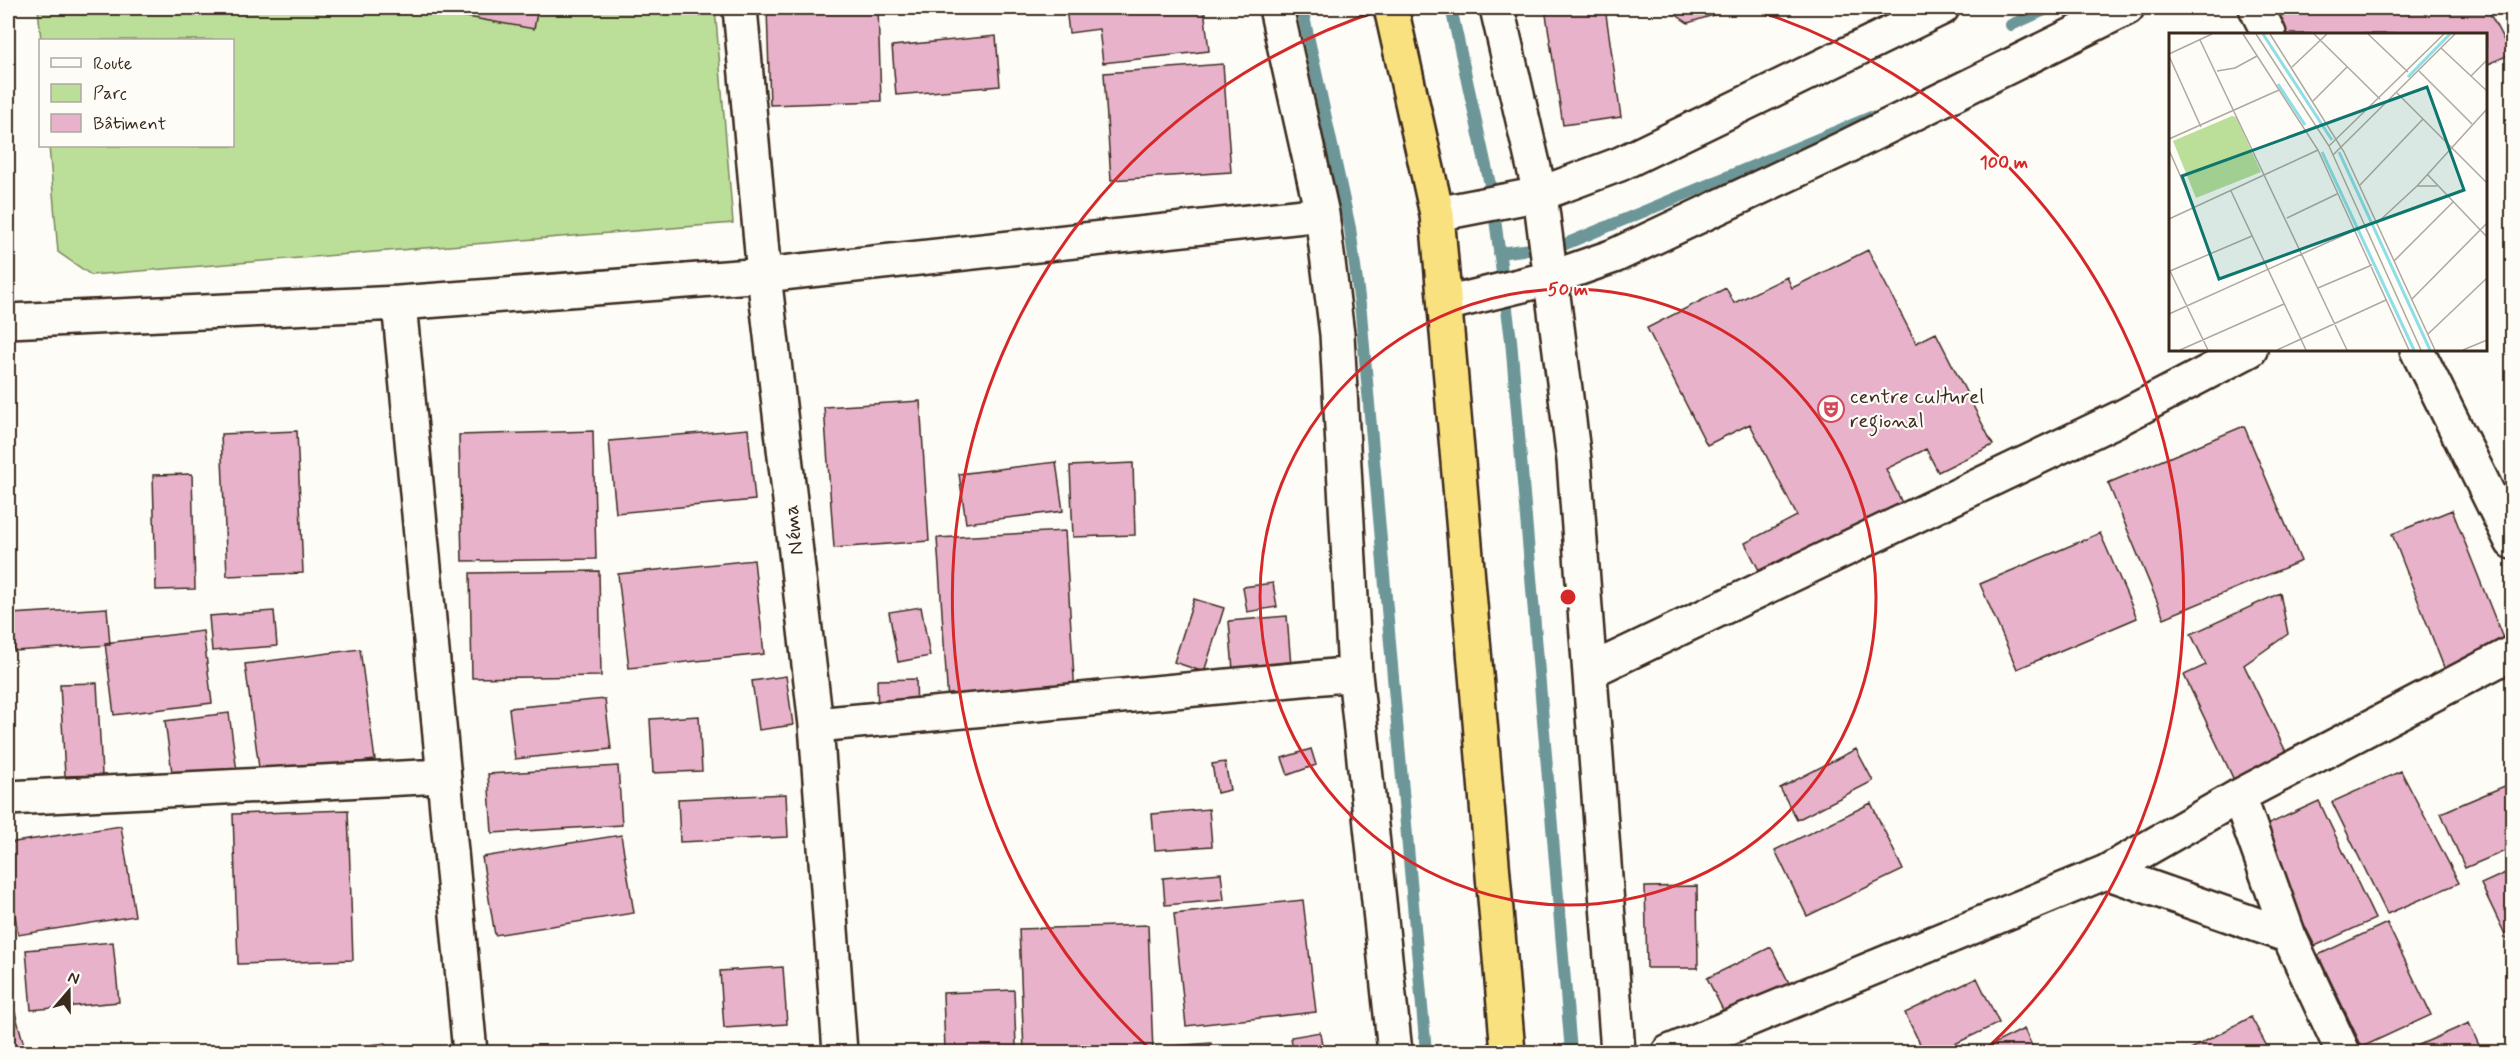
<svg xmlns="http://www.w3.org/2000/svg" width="2520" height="1060" font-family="Mynerve,sans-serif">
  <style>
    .green { fill: #bbdf99; stroke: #7b845c; stroke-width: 1.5 }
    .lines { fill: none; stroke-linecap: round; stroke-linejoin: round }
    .stream { stroke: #6c9697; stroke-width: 12 }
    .building { fill: #e7b2ca; stroke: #3b2a1e; stroke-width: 1.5 }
    .minor-casing { stroke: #3b2a1e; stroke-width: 38 }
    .highway-casing { stroke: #3b2a1e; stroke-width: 38 }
    .minor { stroke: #fdfcf7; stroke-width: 33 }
    .highway { stroke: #fae180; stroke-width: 33 }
    .ring { fill: none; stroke: #d62828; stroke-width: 3 }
    .labels { text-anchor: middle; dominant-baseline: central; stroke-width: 4.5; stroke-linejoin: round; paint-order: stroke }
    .poi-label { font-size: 21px; fill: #3b2a1e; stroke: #fdfcf7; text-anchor: start }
    .street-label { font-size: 21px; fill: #3b2a1e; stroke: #fdfcf7 }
    .inset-river { fill: none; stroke: #8ddee7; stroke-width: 3 }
    .inset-road { fill: none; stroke: #afa8a0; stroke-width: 1.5 }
    .view { fill: #0f766e; fill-opacity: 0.15; stroke: #0f766e; stroke-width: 3 }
    .inset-edge { fill: none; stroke: #3b2a1e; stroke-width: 3 }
    .centre { fill: #d62828; stroke: #fdfcf7; stroke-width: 3 }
    .ring-label { font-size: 18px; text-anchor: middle; font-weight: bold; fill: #d62828; stroke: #fdfcf7; stroke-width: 4.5; stroke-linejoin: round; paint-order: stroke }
  </style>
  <rect width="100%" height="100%" fill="#fdfcf7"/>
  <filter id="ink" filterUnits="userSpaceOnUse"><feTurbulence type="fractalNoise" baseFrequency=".0167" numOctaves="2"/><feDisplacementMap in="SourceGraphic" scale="12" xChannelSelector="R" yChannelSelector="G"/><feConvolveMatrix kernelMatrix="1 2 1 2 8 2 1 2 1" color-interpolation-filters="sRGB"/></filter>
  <g filter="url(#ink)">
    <path class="green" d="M 38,8 L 715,8 L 733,223 L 91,275 L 58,252 L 49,146 L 232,146 L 232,40 L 41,40 Z"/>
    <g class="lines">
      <path class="stream" d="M 1302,8 L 1350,228 L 1361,313 L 1426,1052
        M 1451,8 L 1491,189 L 1511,340 L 1571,1052
        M 2011,25 L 2049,8
        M 1499,253 L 1563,245 L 1871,117"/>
    </g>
    <path class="building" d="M 418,8 L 538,8 L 534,29 Z
      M 767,8 L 878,8 L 881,101 L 770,105 Z
      M 1066,8 L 1204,8 L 1209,51 L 1103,63 L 1099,29 L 1069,33 Z
      M 1545,8 L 1605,8 L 1621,117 L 1563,125 Z
      M 1666,8 L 1736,8 L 1688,23 Z
      M 2274,8 L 2487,8 L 2511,54 L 2486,65 L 2486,34 L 2287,34 Z
      M 996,36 L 1000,86 L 896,95 L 892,46 Z
      M 1223,64 L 1231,172 L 1111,180 L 1104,73 Z
      M 1868,250 L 1916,343 L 1936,333 L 1993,445 L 1938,472 L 1926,449 L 1886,469 L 1902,503 L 1761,574 L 1745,543 L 1797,516 L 1750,424 L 1707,445 L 1647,328 L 1726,288 L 1734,303 L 1787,277 L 1792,288 Z
      M 920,401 L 929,541 L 834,548 L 824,407 Z
      M 2244,426 L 2301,561 L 2164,618 L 2108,483 Z
      M 748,429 L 755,500 L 616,513 L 609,441 Z
      M 297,431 L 303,573 L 227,576 L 221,434 Z
      M 593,431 L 596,559 L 462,561 L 459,435 Z
      M 1056,462 L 1063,511 L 966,523 L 959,474 Z
      M 1133,463 L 1135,535 L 1073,537 L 1070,466 Z
      M 192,474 L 195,589 L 156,590 L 153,475 Z
      M 2452,510 L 2506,646 L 2445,670 L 2392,534 Z
      M 1065,531 L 1075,695 L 948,702 L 937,538 Z
      M 2100,533 L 2137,618 L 2017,669 L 1980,584 Z
      M 754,560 L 764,654 L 629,668 L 618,574 Z
      M 599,571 L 601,676 L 472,678 L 470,573 Z
      M 1273,583 L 1277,607 L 1247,612 L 1243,587 Z
      M 2280,593 L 2288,634 L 2244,665 L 2287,754 L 2234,780 L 2184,675 L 2206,665 L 2191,634 Z
      M 1194,599 L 1224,608 L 1204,672 L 1174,662 Z
      M 921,607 L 930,656 L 898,662 L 889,612 Z
      M 107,608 L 110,645 L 14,651 L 11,614 Z
      M 274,611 L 277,646 L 212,651 L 209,616 Z
      M 1287,616 L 1291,666 L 1233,670 L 1229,621 Z
      M 203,631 L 212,703 L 114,715 L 105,643 Z
      M 360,649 L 375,760 L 260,775 L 245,664 Z
      M 786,676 L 793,725 L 759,730 L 752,681 Z
      M 916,679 L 917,712 L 878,714 L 877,680 Z
      M 97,683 L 102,775 L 65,776 L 60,684 Z
      M 605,699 L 611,749 L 515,759 L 509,708 Z
      M 229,713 L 238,779 L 174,787 L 165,721 Z
      M 699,716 L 702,771 L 653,773 L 650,719 Z
      M 1311,749 L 1316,765 L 1288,775 L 1282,758 Z
      M 1856,749 L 1873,781 L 1797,820 L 1780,788 Z
      M 1225,762 L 1230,790 L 1217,793 L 1212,764 Z
      M 618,766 L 622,825 L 492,833 L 488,774 Z
      M 2401,771 L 2459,883 L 2387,914 L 2332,802 Z
      M 2507,785 L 2512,798 L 2512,848 L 2465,868 L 2441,813 Z
      M 786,794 L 788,837 L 680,842 L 678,799 Z
      M 2319,801 L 2375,919 L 2315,946 L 2256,830 Z
      M 1871,803 L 1903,870 L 1807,916 L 1775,850 Z
      M 1209,809 L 1212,846 L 1155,850 L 1152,814 Z
      M 348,810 L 353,960 L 238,964 L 233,814 Z
      M 121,826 L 135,916 L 18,935 L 8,867 L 8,843 Z
      M 621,835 L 634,913 L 495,935 L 482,857 Z
      M 2512,870 L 2512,949 L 2481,884 Z
      M 1221,873 L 1224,900 L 1165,905 L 1163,878 Z
      M 1697,886 L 1698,968 L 1647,968 L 1645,887 Z
      M 1303,900 L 1316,1012 L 1186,1026 L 1174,914 Z
      M 2387,923 L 2431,1015 L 2362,1047 L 2318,955 Z
      M 1148,925 L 1153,1052 L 1024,1052 L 1019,929 Z
      M 113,942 L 119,1002 L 31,1010 L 26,950 Z
      M 1771,947 L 1792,989 L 1728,1020 L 1707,978 Z
      M 783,967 L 787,1024 L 724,1028 L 720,971 Z
      M 1977,978 L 1999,1023 L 1938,1052 L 1924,1052 L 1905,1013 Z
      M 1014,990 L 1016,1047 L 945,1051 L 943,993 Z
      M 14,1009 L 26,1052 L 8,1052 L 8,1010 Z
      M 2251,1017 L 2270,1052 L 2185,1052 Z
      M 2469,1023 L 2482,1052 L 2403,1052 Z
      M 2024,1029 L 2035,1052 L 1987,1052 L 1985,1048 Z
      M 1320,1032 L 1323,1052 L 1293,1052 L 1291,1037 Z
      M 385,1043 L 386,1052 L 315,1052 Z
      M 1211,1043 L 1212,1052 L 1174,1052 L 1173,1046 Z"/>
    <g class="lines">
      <defs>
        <path id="minor" d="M 740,8 L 764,275 L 816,725 L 840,1052
          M 1276,8 L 1322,214 L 1337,334 L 1355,674 L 1395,1052
          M 1497,8 L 1540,194 L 1574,460 L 1618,1052
          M 2256,8 L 2269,34
          M 1437,214 L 1540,194 L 1620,164 L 1942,8
          M 399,303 L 470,1052
          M 1445,304 L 1551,278 L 1614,256 L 1842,149 L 2127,8
          M 8,321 L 399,303 L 764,275 L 1322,214
          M 2417,350 L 2512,542
          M 1590,671 L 2120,418 L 2250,350
          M 816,725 L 1355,674
          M 2239,796 L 2289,936 L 2343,1052
          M 8,798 L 442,776
          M 2106,872 L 2289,936
          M 1669,1052 L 2106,872 L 2239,796 L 2512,653"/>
        <path id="highway" d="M 1391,8 L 1437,214 L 1508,1052"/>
      </defs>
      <use href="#minor" class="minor-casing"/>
      <use href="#highway" class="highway-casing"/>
      <use href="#minor" class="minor"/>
      <use href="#highway" class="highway"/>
    </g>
  </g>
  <g class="ring">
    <circle cx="1568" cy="597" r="308"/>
    <path d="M1152 1051A616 616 0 0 1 1388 8M1748 8A616 616 0 0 1 1984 1051"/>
  </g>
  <defs>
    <symbol id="theatre-ring" viewBox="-11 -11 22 22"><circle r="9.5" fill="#fdfcf7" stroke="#d1495b" stroke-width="1.5"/><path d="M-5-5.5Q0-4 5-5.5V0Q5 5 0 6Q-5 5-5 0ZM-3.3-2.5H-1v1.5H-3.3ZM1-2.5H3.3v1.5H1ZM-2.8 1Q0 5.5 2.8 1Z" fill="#d1495b"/></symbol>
  </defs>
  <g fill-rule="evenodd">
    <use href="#theatre-ring" x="1816" y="394" width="30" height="30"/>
  </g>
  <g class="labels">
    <g class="poi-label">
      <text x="1850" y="397">centre culturel<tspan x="1850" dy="24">regional</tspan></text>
    </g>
    <g class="street-label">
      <text transform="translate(794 530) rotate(-97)">Néma</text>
    </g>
  </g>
  <g transform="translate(2169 33)">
    <rect width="318" height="318" fill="#fdfcf7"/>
    <path d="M 63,83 L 67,84 L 92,139 L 27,165 L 4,108 Z" fill="#bbdf99"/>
    <path class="inset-river" d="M 94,1 L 163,107M 239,44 L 281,1M 109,51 L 136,92M 153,119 L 245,317M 170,119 L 261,317"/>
    <path class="inset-road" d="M 74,1 L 149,117 L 240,317M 87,1 L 160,113 L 252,317M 101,1 L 175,119 L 266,317M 145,1 L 211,66M 199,1 L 239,39M 31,7 L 178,317M 272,15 L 318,58M 0,21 L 43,1M 0,23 L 32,94M 123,34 L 158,1M 48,38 L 66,35 L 88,23M 250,38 L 303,91M 302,43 L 318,27M 228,60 L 318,150M 144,68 L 178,34M 0,106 L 110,57M 160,113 L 275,1M 0,117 L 25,174M 164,122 L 286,1M 258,141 L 318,204M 191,152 L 254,86M 248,153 L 268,153M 62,158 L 137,317M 118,185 L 168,161M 0,186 L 149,117M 208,190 L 248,153 L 318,76M 225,228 L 284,169M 0,236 L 39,317M 1,238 L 83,203M 149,255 L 203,232M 243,266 L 318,190M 0,281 L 186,197M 259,301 L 318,245M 11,317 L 115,271M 108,317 L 217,267M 294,317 L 318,307"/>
    <path class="view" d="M 258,54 L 295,157 L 50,246 L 13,143 Z"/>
    <rect width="318" height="318" class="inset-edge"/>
  </g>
  <circle cx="1568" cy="597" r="9" class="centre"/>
  <g class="ring-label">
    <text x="2004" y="168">100 m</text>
    <text x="1568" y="295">50 m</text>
  </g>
  <rect width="2520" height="1060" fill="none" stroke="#fdfcf7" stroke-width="30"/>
  <rect x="15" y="15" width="2490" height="1030" fill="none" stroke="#3b2a1e" stroke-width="2" filter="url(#ink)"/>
  <rect x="39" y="39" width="195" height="108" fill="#fdfcf7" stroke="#afa8a0" stroke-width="1.5"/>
  <rect x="51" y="58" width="30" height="9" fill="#fdfcf7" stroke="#afa8a0" stroke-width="1.5"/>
  <text x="93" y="69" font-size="18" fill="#3b2a1e">Route</text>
  <rect x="51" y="84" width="30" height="18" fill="#bbdf99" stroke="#afa8a0" stroke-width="1.5"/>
  <text x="93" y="99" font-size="18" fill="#3b2a1e">Parc</text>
  <rect x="51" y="114" width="30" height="18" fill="#e7b2ca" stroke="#afa8a0" stroke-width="1.5"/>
  <text x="93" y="129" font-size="18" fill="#3b2a1e">Bâtiment</text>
  <g transform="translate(69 991) rotate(20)" stroke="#fdfcf7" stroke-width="4.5" paint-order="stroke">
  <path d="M0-4.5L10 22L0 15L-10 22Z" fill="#3b2a1e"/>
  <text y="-9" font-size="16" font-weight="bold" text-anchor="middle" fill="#3b2a1e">N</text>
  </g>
</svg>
